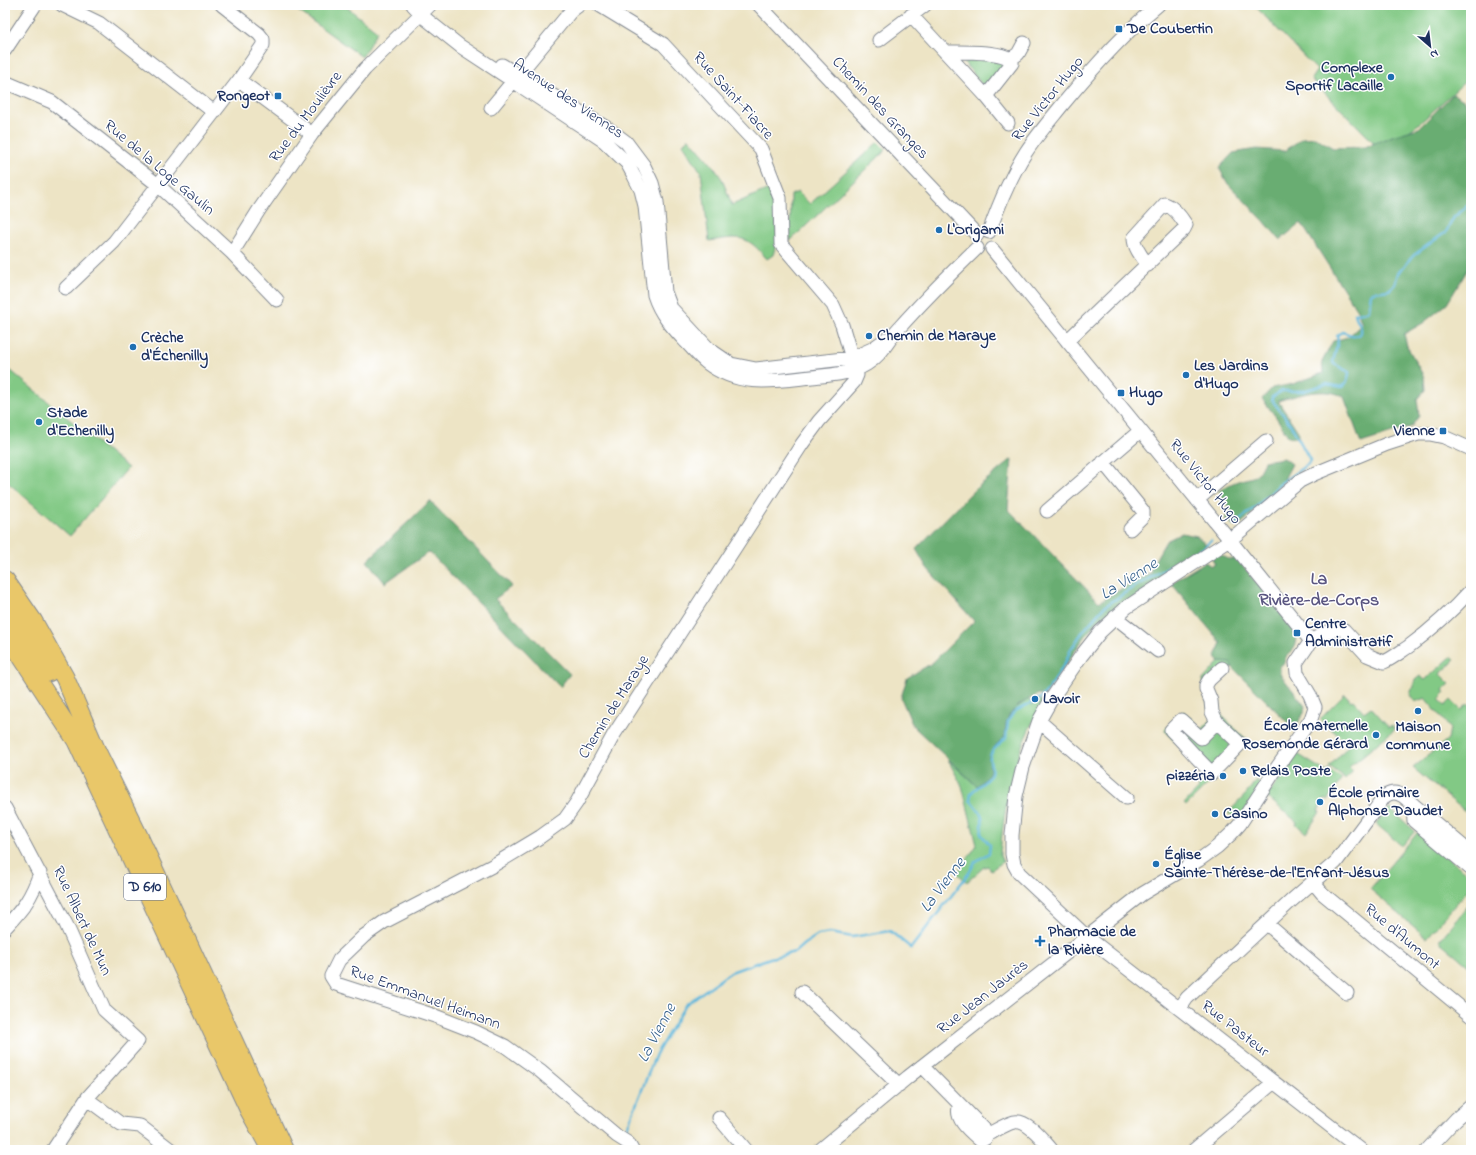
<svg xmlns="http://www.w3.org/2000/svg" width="1476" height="1155" font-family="'Indie Flower',sans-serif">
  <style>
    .green { fill: #82c985; stroke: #4e7c72 }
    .forest { fill: #69ad72; stroke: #426e68 }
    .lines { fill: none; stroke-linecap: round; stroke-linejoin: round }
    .stream { stroke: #5fb7dc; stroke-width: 2.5 }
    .minor-casing { stroke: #848a92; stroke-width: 15 }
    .highway-casing { stroke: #848a92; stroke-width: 20 }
    .minor { stroke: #fff; stroke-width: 13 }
    .highway { stroke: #e9c769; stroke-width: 18 }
    .poi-dot { fill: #1f6fb2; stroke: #fff; stroke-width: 1.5 }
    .labels { text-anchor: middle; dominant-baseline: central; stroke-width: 3; stroke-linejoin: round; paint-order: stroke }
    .shield { fill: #fff; stroke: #5f6d8e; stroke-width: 1 }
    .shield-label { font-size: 15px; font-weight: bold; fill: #1b2f5e }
    .poi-label { font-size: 16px; font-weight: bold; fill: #1b2f5e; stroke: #fff; text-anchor: start }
    .street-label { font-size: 16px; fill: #1b2f5e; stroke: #fff }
    .water-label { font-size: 17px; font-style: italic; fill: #335f8a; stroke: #fff }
    .quarter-label { font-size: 18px; font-weight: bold; fill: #595580; stroke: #fff }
  </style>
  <rect width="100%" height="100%" fill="#fff"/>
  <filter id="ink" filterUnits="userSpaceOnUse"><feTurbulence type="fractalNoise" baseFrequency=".025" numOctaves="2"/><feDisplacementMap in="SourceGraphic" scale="8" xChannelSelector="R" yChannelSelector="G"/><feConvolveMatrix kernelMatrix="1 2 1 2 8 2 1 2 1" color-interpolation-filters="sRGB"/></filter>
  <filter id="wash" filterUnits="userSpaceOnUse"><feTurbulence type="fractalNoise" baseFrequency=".012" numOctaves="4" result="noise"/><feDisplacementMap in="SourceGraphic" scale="16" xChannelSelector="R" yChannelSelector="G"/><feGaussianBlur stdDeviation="0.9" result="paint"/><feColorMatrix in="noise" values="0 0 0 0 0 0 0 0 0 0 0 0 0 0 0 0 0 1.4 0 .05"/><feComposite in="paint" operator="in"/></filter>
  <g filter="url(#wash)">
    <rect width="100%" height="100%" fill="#ede4c5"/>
    <path class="green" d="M 290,5 L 344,5 L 377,31 L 362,57 Z
      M 1254,5 L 1471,5 L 1471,76 L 1420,123 L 1382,151 L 1311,79 L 1317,70 Z
      M 966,56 L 1003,61 L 1004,64 L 987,87 L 984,87 L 963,61 L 963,58 Z
      M 689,138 L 713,166 L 722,179 L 732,205 L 771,188 L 775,197 L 777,241 L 773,255 L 767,259 C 745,233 740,237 709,241 L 701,172 L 683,144 Z
      M 878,142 L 886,150 L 790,241 L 791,195 L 798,192 L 810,204 Z
      M 10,370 L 128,468 L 70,536 L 5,480 L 5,376 Z
      M 1451,657 L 1455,660 L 1440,674 L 1450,684 L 1443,690 L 1445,693 L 1439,699 L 1445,706 L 1451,700 L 1461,710 L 1468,704 L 1471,707 L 1471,816 L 1413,768 L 1448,739 L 1450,728 L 1425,698 L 1415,702 L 1410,695 L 1415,680 L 1420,676 L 1425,680 Z
      M 1219,662 L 1231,663 L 1232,667 L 1213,686 L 1214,698 L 1217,711 L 1248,741 L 1212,777 L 1211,781 L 1186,806 L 1184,804 L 1199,788 L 1197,786 L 1207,774 L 1183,748 L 1164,730 L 1183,711 L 1202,729 L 1212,719 L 1202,681 Z
      M 1345,694 L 1351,701 L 1353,700 L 1364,712 L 1371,707 L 1389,727 L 1392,725 L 1395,729 L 1349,767 L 1353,771 L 1345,780 L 1343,778 L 1343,777 L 1329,767 L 1349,745 L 1320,719 Z
      M 1029,699 L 1032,705 L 1041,700 L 1044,704 C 1015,744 1004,806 1000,855 L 1003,862 L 991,870 L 988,866 L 984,867 L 967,882 L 957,873 L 977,845 L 962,786 L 948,760 L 977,786 L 990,771 C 989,751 992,750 1005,736 C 1007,713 1011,711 1029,699 Z
      M 1296,753 L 1326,772 L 1328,770 L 1342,779 L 1327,801 L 1325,799 L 1318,811 L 1320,812 L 1306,833 L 1296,824 L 1297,822 L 1267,797 Z
      M 1256,780 L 1262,785 L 1240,820 L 1228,813 L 1247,793 Z
      M 1389,808 L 1415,831 L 1402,846 L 1376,824 Z
      M 1418,832 L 1471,877 L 1471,886 L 1427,938 L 1370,889 Z
      M 1471,902 L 1471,968 L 1439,941 Z"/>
    <path class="forest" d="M 1453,94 L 1465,101 L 1471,115 L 1471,264 L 1447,304 L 1423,323 L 1404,334 L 1407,346 L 1424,377 L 1425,390 L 1417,399 L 1419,416 L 1411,427 L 1361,443 L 1344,397 C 1325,386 1298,395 1278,401 L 1299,433 L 1299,438 L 1288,436 L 1276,417 L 1262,399 L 1272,388 L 1293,384 L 1323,373 L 1322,362 L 1333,341 L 1348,337 L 1362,324 L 1357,310 L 1301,223 L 1280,240 L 1264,221 L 1228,184 L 1219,168 L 1233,153 L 1256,149 L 1285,151 L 1302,138 L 1315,137 L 1333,148 L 1365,147 L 1392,136 L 1419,128 Z
      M 1284,458 L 1292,464 L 1280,487 L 1251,515 L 1237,527 L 1225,519 L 1230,510 L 1219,491 C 1224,488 1228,485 1233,483 C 1250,475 1256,483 1264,461 Z
      M 1012,459 L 1008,509 L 1099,602 L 1138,579 L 1151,574 L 1151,567 L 1166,541 L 1182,533 L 1197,536 L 1205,543 L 1205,547 L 1201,555 L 1095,624 L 1082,641 L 1045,696 L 1039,694 C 1027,700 1012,707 1007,720 C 1005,724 1006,731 1005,736 L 996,745 L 989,756 L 990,771 L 984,780 L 977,786 L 913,726 L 901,698 L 907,678 L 932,663 L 974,621 L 927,568 L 916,549 L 973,491 Z
      M 430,501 L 512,586 L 495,599 L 570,674 L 560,687 L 429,552 L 385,583 L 367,561 Z
      M 1219,553 C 1226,558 1229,561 1237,558 L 1297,633 L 1294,649 L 1286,657 L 1284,663 L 1280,666 L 1280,674 L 1305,706 L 1304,713 L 1294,729 L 1232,667 L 1230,663 L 1219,662 L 1215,656 L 1221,643 L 1171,583 L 1205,562 L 1211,566 L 1215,564 L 1211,557 Z"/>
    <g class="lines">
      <path class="stream" d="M 1233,525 L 1256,507 L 1281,483 L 1308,464 L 1310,460 L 1291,425 L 1272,400 L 1272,397 L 1282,391 L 1303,391 L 1326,384 L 1342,387 C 1348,383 1349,378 1349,372 L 1334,364 L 1333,362 L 1338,341 L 1337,335 L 1342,332 C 1346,333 1363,341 1361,329 C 1361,324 1356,320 1355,313 L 1366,312 L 1369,310 L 1371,293 L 1374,292 L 1389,290 L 1395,284 L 1398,273 L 1414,255 L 1446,232 L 1454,217 L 1471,203
        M 625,1133 L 656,1054 L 686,1004 L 731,972 L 770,958 L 795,952 L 804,944 L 818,935 L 830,933 L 852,937 L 890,931 L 911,948 L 969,873 L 975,862 L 989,853 L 990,845 L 981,834 C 985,816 981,813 970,800 L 971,793 C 978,786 987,782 991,773 C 993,767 989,762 990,757 C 991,749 1001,743 1006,738 L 1008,721 L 1014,712 L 1042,697 L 1053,683 L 1066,661 L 1071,649 L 1084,630 L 1104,607 L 1132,588 L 1205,547 L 1211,540
        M 619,1150 L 620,1148"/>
    </g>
  </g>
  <g filter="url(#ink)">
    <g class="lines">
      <defs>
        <path id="minor" d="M 62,5 L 99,23 L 214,112
          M 413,5 L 426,19 L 460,46 L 604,141 L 627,163 L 634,176 L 641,190 L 645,206 L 654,295 C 660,314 672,327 686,342 C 693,349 699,357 707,363 C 740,388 774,381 812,377 C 830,375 851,374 867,364 C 883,354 887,341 899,328 C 924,300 950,274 977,248
          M 599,5 L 663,44 L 761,149 L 780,198 L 781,244 L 833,305 L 842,325 L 857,375 L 854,382 L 819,421 L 802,444 L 613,736 L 577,802 L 565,819 L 540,837 L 492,866 L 384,922 L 364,936 L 339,960 L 331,976 L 336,984 L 435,1016 L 476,1032 L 505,1046 L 540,1071 L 617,1136 L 628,1143 L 632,1150
          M 759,5 L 977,235
          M 911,15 L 986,96 L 1012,63 C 1010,60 1009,58 1006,57 C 993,51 960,52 945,52
          M 879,40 L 925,5
          M 5,50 L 35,5
          M 1010,59 L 1018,54 L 1024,43
          M 502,65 L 610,130 L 626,142 L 644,166 L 652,183 L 657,202 L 665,292 L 671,308 L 709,349 L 731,364 L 756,369 L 852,358 L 872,349 L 886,339
          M 239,80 L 312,134
          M 5,82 L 52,102 L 158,185 L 232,253 L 277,300
          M 986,96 L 1008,123
          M 491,108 L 571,11 L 579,5
          M 989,232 C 999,204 1010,177 1026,152 C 1037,135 1051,119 1063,104 C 1092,69 1123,34 1158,5
          M 992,249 L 1230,540 L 1311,641
          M 232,253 L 259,210 L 312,134 L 365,69 L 430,5
          M 66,288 L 114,242 L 239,80 L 263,45 L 263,39 L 259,34 L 222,5
          M 1067,341 L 1184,229 L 1186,225 C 1181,217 1174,207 1165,204 L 1134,238 C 1134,248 1142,257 1148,265
          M 1103,462 L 1143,511 L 1143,516 L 1130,529
          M 1197,500 L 1266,441
          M 1047,511 L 1140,431
          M 1115,617 L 1158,651
          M 1039,721 L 1127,798
          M 1217,722 L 1201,738 L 1181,720 L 1171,730 C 1185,744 1197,759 1212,773 L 1240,744 L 1217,722 L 1212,712 L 1211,701 L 1206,689 L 1206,685 L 1209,680 L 1222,668
          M 1413,804 L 1414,821 L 1471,869
          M 5,808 L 66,924 L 104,1010 L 138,1041 L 88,1097 L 53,1150
          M 1313,882 L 1322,893 L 1471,1016
          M 1267,924 L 1347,993
          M 5,928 C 23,908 31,899 40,873
          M 802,992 L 899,1085
          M 1180,1008 L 1187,998 L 1291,901 L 1336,862 L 1385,796 C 1392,792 1396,792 1403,796 L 1471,853
          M 922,1066 L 987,1132 L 991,1133 C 998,1129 1006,1124 1014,1122 C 1027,1119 1043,1140 1051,1149
          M 87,1099 L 121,1124 L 140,1126 L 171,1150
          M 960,1105 C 953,1119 972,1133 981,1141 L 986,1138 L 987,1132
          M 719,1118 L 746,1150
          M 820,1150 L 908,1077 L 1142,894 L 1199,860 L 1217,847 L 1232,833 L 1240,824 L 1276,769 L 1311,719 L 1315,707 L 1310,695 L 1297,673 L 1296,663 L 1311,641 L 1325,633 L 1339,628 L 1344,630 L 1367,655 L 1384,662 C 1393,658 1400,652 1408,647 C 1431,630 1452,611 1471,590
          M 1194,1150 L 1274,1082
          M 1361,1150 L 1087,937 L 1019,873 L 1014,864 L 1012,854 L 1012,835 L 1016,796 L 1023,767 L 1039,721 L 1052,698 L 1081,656 L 1100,632 L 1127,607 L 1230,540 L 1300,481 L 1314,474 L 1387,444 L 1418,434 L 1430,434 L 1444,437 L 1471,449
          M 1427,1150 L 1456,1119 L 1471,1106"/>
        <path id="highway" d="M 5,580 L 33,621 L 65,678 L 97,752 L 138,835 L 284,1150
          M 5,608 L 29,641 L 49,672
          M 5,631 L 76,740 L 249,1110 L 271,1150"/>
      </defs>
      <use href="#minor" class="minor-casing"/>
      <use href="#highway" class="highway-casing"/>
      <use href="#minor" class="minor"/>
      <use href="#highway" class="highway"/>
    </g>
  </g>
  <g class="poi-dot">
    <rect x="1115" y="25" width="8" height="8" rx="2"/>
    <circle cx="1391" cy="77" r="4"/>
    <rect x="274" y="92" width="8" height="8" rx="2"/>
    <circle cx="939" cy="230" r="4"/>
    <circle cx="869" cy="336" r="4"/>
    <circle cx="133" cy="347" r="4"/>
    <circle cx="1186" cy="375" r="4"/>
    <rect x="1117" y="389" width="8" height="8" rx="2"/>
    <circle cx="39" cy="422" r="4"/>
    <rect x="1439" y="427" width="8" height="8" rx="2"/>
    <rect x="1293" y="629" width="8" height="8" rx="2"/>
    <circle cx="1035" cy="699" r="4"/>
    <circle cx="1418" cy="711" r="4"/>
    <circle cx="1376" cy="735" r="4"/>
    <circle cx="1243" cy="771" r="4"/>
    <circle cx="1223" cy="776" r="4"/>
    <circle cx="1320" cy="802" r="4"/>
    <circle cx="1215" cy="814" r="4"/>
    <circle cx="1156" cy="864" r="4"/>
    <path d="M1038 935h4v4h4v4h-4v4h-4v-4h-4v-4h4z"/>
  </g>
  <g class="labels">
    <rect class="shield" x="124" y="874" width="42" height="26" rx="3"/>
    <g class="shield-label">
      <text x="145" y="887">D 610</text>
    </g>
    <g class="poi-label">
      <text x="1127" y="29">De Coubertin</text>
      <text x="1383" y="68" text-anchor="end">Complexe<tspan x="1383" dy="18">Sportif Lacaille</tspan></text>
      <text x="270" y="96" text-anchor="end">Rongeot</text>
      <text x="947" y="230">L'Origami</text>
      <text x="877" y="336">Chemin de Maraye</text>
      <text x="141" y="338">Crèche<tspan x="141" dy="18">d'Échenilly</tspan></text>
      <text x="1194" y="366">Les Jardins<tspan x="1194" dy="18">d'Hugo</tspan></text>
      <text x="1129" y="393">Hugo</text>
      <text x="47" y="413">Stade<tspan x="47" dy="18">d'Echenilly</tspan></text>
      <text x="1435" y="431" text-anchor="end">Vienne</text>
      <text x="1305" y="624">Centre<tspan x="1305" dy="18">Administratif</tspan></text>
      <text x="1043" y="699">Lavoir</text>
      <text x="1368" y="726" text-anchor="end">École maternelle<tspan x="1368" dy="18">Rosemonde Gérard</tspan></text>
      <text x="1418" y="727" text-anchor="middle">Maison<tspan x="1418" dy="18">commune</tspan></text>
      <text x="1251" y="771">Relais Poste</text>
      <text x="1215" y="776" text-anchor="end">pizzéria</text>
      <text x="1328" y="793">École primaire<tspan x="1328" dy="18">Alphonse Daudet</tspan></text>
      <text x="1223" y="814">Casino</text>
      <text x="1164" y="855">Église<tspan x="1164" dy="18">Sainte-Thérèse-de-l'Enfant-Jésus</tspan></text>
      <text x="1048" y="932">Pharmacie de<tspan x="1048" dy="18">la Rivière</tspan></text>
    </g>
    <g class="street-label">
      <text transform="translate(733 96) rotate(48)">Rue Saint-Fiacre</text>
      <text transform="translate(568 99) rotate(34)">Avenue des Viennes</text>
      <text transform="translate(1048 99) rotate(-51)">Rue Victor Hugo</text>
      <text transform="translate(880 108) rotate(47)">Chemin des Granges</text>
      <text transform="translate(306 117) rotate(-53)">Rue du Moulièvre</text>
      <text transform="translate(159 168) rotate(40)">Rue de la Loge Gaulin</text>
      <text transform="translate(1205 482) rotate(51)">Rue Victor Hugo</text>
      <text transform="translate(614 707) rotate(-58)">Chemin de Maraye</text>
      <text transform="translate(82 921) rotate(65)">Rue Albert de Mun</text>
      <text transform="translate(1402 937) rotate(40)">Rue d'Aumont</text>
      <text transform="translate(983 997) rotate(-38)">Rue Jean Jaurès</text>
      <text transform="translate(425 998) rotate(20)">Rue Emmanuel Heimann</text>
      <text transform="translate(1235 1029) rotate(38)">Rue Pasteur</text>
    </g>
    <g class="water-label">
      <text transform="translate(1129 579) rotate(-32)">La Vienne</text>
      <text transform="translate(943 885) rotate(-53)">La Vienne</text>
      <text transform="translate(657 1033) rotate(-62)">La Vienne</text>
    </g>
    <g class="quarter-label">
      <text x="1319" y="580">La<tspan x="1319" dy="21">Rivière-de-Corps</tspan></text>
    </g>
  </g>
  <rect width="1476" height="1155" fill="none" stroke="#fff" stroke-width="20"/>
  <g transform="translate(1430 46) rotate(152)" stroke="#ffffff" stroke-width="3" paint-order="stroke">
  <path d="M0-3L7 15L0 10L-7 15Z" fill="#1b2f5e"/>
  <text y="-6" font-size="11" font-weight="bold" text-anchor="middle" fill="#1b2f5e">N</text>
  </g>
</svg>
